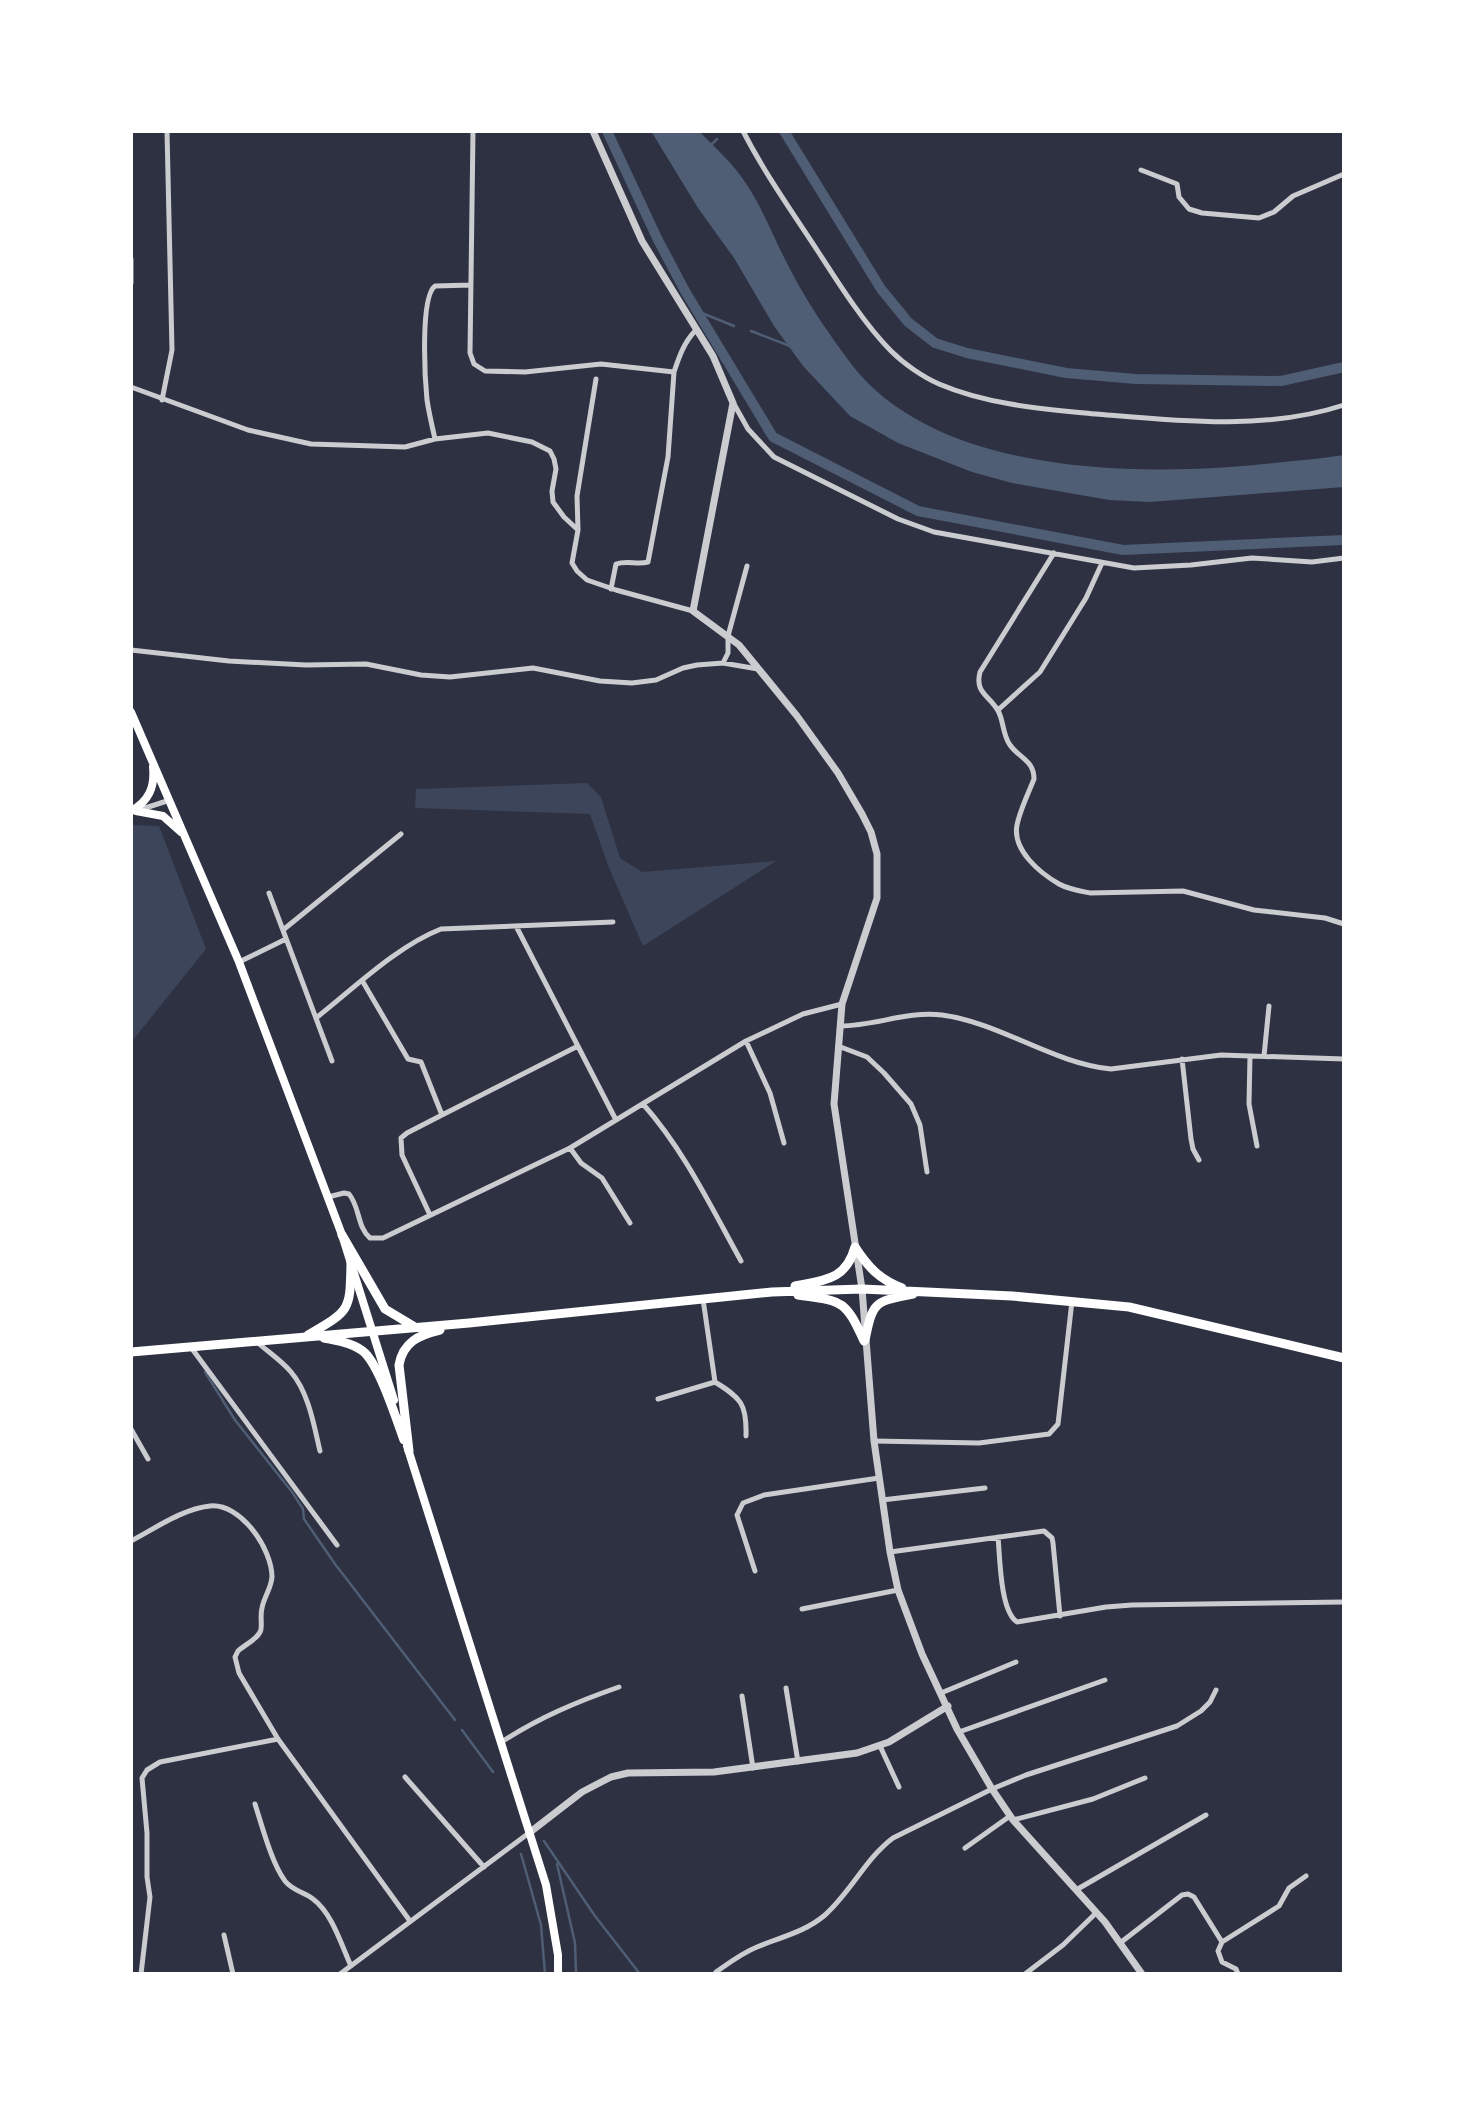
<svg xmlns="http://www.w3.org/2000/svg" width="1475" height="2105" font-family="'Nunito Sans',sans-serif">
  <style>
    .green { fill: #3c4559 }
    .water { fill: #4f5d75 }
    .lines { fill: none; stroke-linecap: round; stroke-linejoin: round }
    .stream { stroke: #4f5d75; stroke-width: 2.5 }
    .canal { stroke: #4f5d75; stroke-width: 10 }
    .minor { stroke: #caccd0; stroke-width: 5 }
    .tertiary { stroke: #caccd0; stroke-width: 7 }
    .secondary { stroke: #fff; stroke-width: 8 }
    .primary { stroke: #fff; stroke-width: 9 }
  </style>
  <rect width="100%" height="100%" fill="#2d3142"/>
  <path class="green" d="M 587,783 L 601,797 L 620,858 L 642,872 L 776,861 L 643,946 L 609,868 L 590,814 L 415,808 L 416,789 Z
    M 131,825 L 159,826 L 206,949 L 133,1040 Z"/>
  <path class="water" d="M 651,131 L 699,131 C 715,148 732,162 745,182 C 763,208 774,239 789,267 C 806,301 829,334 852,365 C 940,478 1147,477 1275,463 C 1298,460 1321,459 1344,455 L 1344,487 L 1150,502 L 1109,500 L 1012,483 L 972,472 L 898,443 L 850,416 L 803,366 L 774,326 L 734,258 L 698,208 Z"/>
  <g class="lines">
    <path class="stream" d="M 709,147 L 717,139
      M 697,311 L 734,326
      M 751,331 L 790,346
      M 205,1372 L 235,1420 L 292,1492 L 303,1509 L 304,1519 L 335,1564 L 455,1720
      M 462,1730 L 493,1772
      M 544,1841 L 595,1916 L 640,1974
      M 521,1854 L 541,1925 L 545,1974
      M 557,1864 L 575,1943 L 576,1974"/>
    <path class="canal" d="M 607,131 L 658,240 L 685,291 L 773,437 L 918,511 L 1123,550 L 1344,540
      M 784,131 L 881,289 L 908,322 L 935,343 L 967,353 L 1066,373 L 1136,379 L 1281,381 L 1344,367"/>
    <path class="minor" d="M 473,131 L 470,353 L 474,364 L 485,371 L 525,372 L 601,364 L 674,372 C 679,357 684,342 696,330
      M 743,131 C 765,174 793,213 819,253 C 839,284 865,325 891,351 C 904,364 923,377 939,384 C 988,405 1044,409 1096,414 C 1177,421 1265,431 1344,405
      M 1141,170 L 1177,184 L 1179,197 L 1189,209 L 1202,213 L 1259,218 L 1274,212 L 1293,196 L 1344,174
      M 131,259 L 131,283
      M 596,379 L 577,496 L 578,530 L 572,563 L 577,571 L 587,580 L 616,590 L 693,611
      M 131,387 L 248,430 L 311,444 L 405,447 L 435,439 L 488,433 L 532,442 L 550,451 L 554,459 L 556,469 L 552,491 L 553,502 L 564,517 L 578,530
      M 162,400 L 172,350 L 167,131
      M 734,404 L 748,429 L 774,457 L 898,519 L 934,532 L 1134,568 L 1191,565 L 1252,558 L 1312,562 L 1344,558
      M 435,439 C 432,426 429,413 427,400 C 425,380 420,297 435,286 L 471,285
      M 1054,553 L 980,672 C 975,692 987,694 997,709 C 1004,719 1002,734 1010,745 C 1019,758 1034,760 1034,779 C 1028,794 1020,810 1017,825 C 1012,850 1040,873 1059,884 C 1068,889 1080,891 1090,893 L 1183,891 L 1254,910 L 1325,918 L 1344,924
      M 611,589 L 616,564 C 627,560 637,565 648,562 L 668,457 L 674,372
      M 131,650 L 229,661 L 306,665 L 366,664 L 421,675 L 450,677 L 533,668 L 600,681 L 632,683 L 656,680 L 683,668 L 697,665 L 723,663 L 758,669
      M 723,663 L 728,653 L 728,636 L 747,566
      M 998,710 L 1040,672 L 1086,598 L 1102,563
      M 139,810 L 170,800
      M 269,893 L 332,1061
      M 516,926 L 616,1120
      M 283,930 L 401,834
      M 239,962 L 286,939
      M 363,982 L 408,1059 L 421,1062 L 442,1115
      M 316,1018 C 353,989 397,946 441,929 L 613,922
      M 840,1026 C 876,1026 905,1011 942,1015 C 1001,1023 1052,1063 1111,1069 L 1221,1055 L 1344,1059
      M 746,1041 L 770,1093 L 784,1143
      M 838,1046 L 867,1057 L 884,1073 L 911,1104 L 920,1125 L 927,1172
      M 1250,1056 L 1249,1104 L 1257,1146
      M 1264,1056 L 1269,1006
      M 1182,1059 L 1191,1139 L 1193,1149 L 1199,1160
      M 643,1104 C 684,1150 711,1207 741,1261
      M 570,1148 L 581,1163 L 602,1178 L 630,1223
      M 328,1197 L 344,1193 L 349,1194 C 360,1207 357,1227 370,1238 L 383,1238 L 570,1148 L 746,1041 L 803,1014 L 842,1004
      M 430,1215 L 402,1155 L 401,1138 L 407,1133 L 442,1115 L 578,1046
      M 257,1342 C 268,1352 281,1360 291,1372 C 309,1393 314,1426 320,1451
      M 190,1346 L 337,1545
      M 715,1382 C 741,1398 747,1404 746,1436
      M 658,1399 L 715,1382 L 703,1299
      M 131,1429 L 148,1459
      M 874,1441 L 979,1443 L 1049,1434 L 1058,1424 L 1072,1301
      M 882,1500 L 985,1488
      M 998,1537 C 1000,1557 1000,1611 1017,1622 L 1106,1607 L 1132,1605 L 1344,1602
      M 131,1541 C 156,1528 182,1509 210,1506 C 241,1503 272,1549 272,1577 C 271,1589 264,1597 262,1608 C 260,1615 262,1622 261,1629 C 260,1638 244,1645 238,1651 L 235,1657 L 239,1673 L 278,1739 L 410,1921
      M 890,1552 L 1044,1531 L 1052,1538 L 1053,1543 L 1060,1616
      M 755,1571 L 737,1515 L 743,1503 L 764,1495 L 879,1478
      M 802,1609 L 898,1590
      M 786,1688 L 798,1762
      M 941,1693 L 1016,1662
      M 742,1696 L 753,1768
      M 959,1732 L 1105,1680
      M 500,1743 C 538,1718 576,1702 619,1687
      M 880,1746 L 899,1787
      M 405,1777 L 484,1867
      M 255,1804 C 262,1826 272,1864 285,1881 C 293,1891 304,1892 313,1899 C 332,1913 341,1944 351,1966
      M 1013,1820 L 1093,1799 L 1145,1778
      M 965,1848 L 1010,1816
      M 1076,1890 L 1206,1815
      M 224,1935 L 233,1974
      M 1120,1943 L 1182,1895 L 1188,1894 L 1194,1897 L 1222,1942
      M 716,1972 C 729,1963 742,1953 757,1947 C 781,1937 805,1932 825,1915 C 851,1892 866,1858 893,1838 L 992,1789 L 1026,1775 L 1177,1726 L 1201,1711 L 1210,1702 L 1216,1690
      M 141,1974 L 150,1897 L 147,1877 L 147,1833 L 142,1778 L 147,1770 L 160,1762 L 278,1739
      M 340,1974 L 529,1833
      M 1025,1974 L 1063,1945 L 1096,1913
      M 1238,1974 L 1236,1969 L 1222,1962 L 1218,1951 L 1222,1942 L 1279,1906 L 1289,1888 L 1306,1876"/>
    <path class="tertiary" d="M 593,131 L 642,241 L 713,356 L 733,403 L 693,611 L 739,645 L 797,716 L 838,773 L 862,814 L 871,832 L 877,854 L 877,898 L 842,1004 L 834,1104 L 862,1289 L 874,1441 L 890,1552 L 898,1590 L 922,1654 L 957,1729 L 992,1789 L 1013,1820 L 1105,1922 L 1142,1974
      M 529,1833 L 582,1792 L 611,1777 L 628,1773 L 714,1772 L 857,1753 L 889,1742 L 948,1706"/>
    <path class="secondary" d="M 131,712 L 239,962 L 342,1235 L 394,1400
      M 131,811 C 149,801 155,787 153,767
      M 136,811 L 163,816 L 181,832
      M 407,1446 L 546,1885 L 558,1955 L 558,1974"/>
    <path class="primary" d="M 342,1235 L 385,1309 L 415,1327
      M 855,1247 C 868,1267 879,1279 902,1288
      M 795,1286 C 825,1280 846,1280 855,1247
      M 798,1295 C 842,1301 845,1299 864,1341
      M 308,1335 C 351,1310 350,1311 351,1262
      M 324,1338 C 338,1341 354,1343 365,1353 C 380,1368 396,1418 404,1440
      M 865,1340 C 873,1300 875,1302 913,1294
      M 131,1352 L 469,1323 L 772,1292 L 862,1289 L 1012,1296 L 1129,1307 L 1344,1358
      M 409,1451 L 399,1365 C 403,1342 419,1335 440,1330"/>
  </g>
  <rect width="1475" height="2105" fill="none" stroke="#ffffff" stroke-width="266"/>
</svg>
